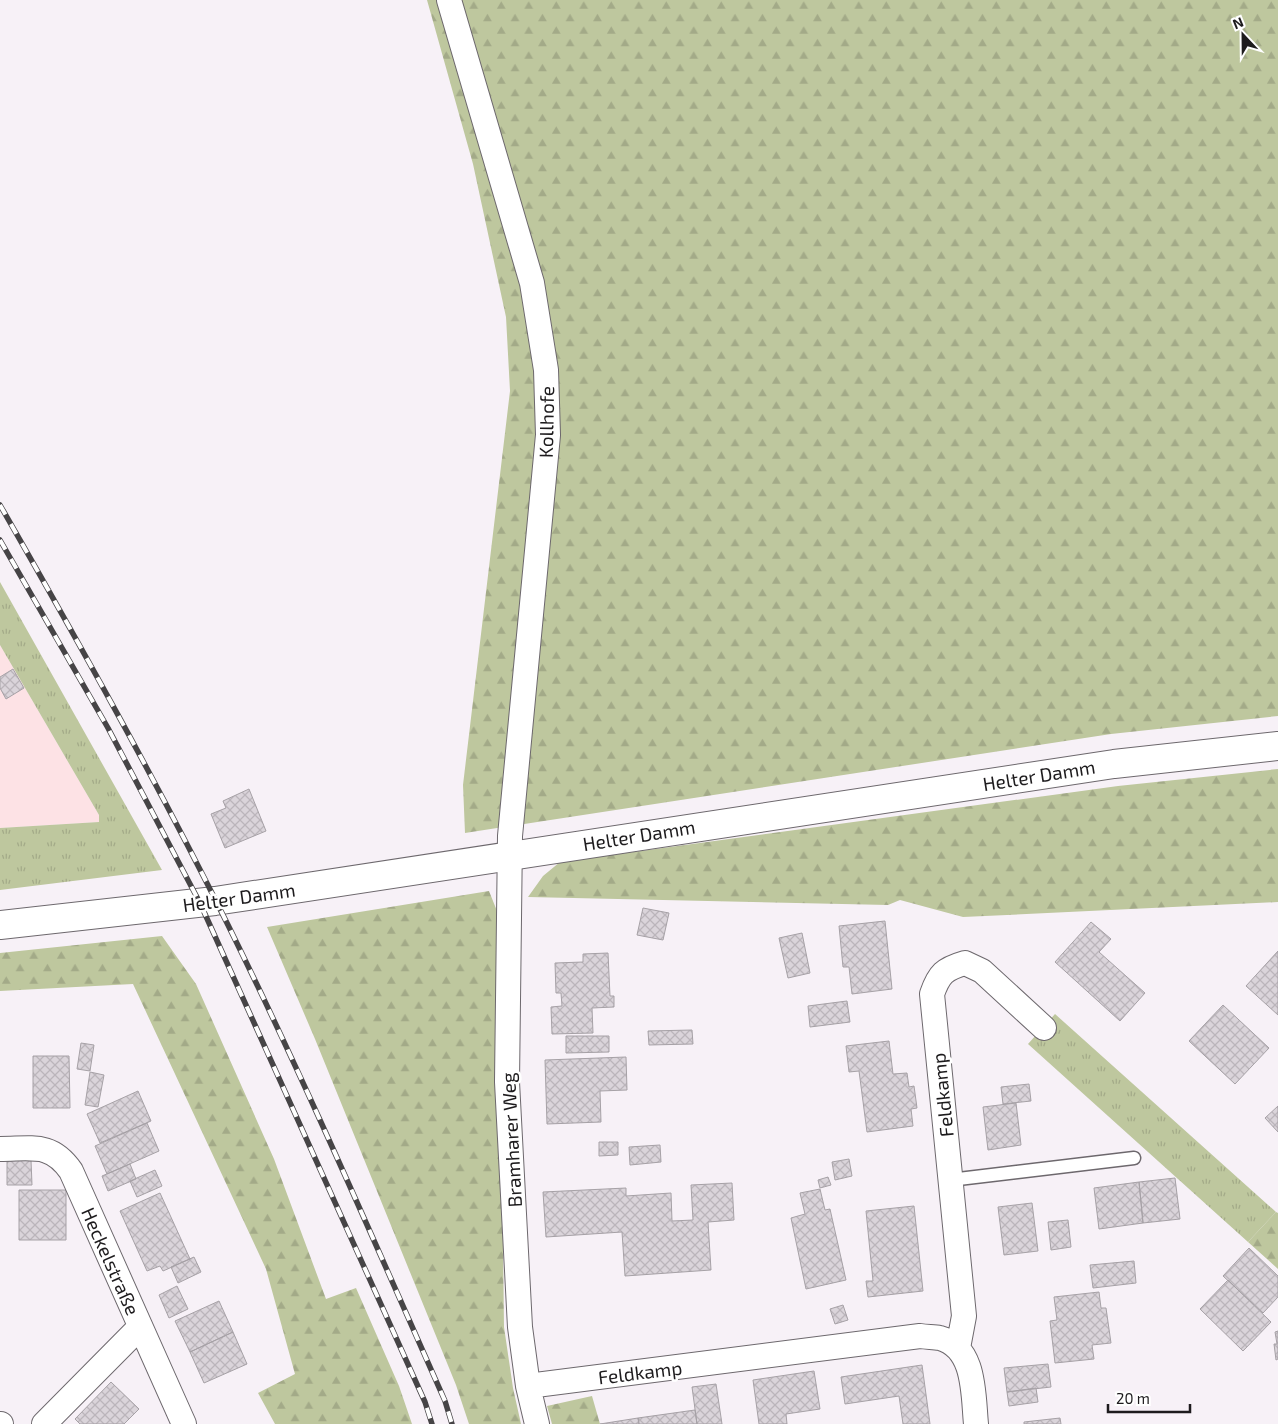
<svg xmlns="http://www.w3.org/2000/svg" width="1278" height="1424" font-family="'Exo 2',sans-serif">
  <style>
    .commercial { fill: #fde2e5 }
    .grass { fill: url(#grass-tufts) }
    .forest { fill: url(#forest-firs) }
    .building { fill: url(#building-cross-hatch); stroke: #a6a1a6 }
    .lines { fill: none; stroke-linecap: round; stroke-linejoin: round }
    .service-casing { stroke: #6d686d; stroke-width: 15 }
    .minor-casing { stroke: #6d686d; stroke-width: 26 }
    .tertiary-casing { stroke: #6d686d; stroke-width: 30 }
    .service { stroke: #fff; stroke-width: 12 }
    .minor { stroke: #fff; stroke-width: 24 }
    .tertiary { stroke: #fff; stroke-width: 28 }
    .rail-casing { stroke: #464446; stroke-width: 5.5 }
    .rail { stroke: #fff; stroke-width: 4; stroke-dasharray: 11; stroke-linecap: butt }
    .labels { text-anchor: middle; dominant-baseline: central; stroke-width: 5; stroke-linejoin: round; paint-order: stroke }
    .street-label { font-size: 19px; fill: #1d1b1d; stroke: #fff }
  </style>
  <defs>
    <pattern id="grass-tufts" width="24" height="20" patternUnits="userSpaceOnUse" patternTransform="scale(1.25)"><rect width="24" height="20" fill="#bec79e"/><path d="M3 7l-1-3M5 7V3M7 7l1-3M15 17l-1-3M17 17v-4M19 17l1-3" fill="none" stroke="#a3aa88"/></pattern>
    <pattern id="forest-firs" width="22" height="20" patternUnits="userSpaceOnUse" patternTransform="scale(1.25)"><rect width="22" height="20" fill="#bec79e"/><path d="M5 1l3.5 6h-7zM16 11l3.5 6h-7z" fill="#a3aa88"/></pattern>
    <pattern id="building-cross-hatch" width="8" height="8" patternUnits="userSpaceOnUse" patternTransform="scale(1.25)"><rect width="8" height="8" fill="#dad4da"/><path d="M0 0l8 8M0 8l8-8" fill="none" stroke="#bbb5bb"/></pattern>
  </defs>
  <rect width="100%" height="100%" fill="#f7f1f7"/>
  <path class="commercial" d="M 0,645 L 99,815 L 99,822 L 0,828 Z"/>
  <path class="grass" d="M 0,582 L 162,870 L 0,890 L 0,828 L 99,822 L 99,815 L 0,645 Z
    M 1055,1014 L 1276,1212 L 1248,1242 L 1028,1044 Z"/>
  <path class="forest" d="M 427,0 L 1278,0 L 1278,716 L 1111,734 L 465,833 L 463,785 L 510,391 L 506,317 L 473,164 Z
    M 1278,769 L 1278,902 L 963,917 L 900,900 L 888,905 L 528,897 L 543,876 L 560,862 L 1118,786 Z
    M 489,891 L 499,916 L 504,1327 L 513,1388 L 521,1424 L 469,1424 L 456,1385 L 315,1039 L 267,927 Z
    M 162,936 L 196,984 L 274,1159 L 326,1299 L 356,1288 L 399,1386 L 412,1424 L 275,1424 L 258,1393 L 295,1374 L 266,1269 L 133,984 L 0,991 L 0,953 Z
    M 1276,1212 L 1278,1213 L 1278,1269 L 1248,1242 Z
    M 592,1396 L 600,1424 L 552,1424 L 547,1406 Z"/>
  <path class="building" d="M 13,669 L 24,688 L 6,699 L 0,688 L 0,677 Z
    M 249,789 L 266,831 L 225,848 L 211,814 L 226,808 L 223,801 Z
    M 643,908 L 669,913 L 663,940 L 637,935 Z
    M 885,921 L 892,989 L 852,994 L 849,967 L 843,967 L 839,926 Z
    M 1091,922 L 1111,939 L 1099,952 L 1145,993 L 1120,1021 L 1055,962 Z
    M 802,933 L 810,973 L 788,978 L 779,938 Z
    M 1278,951 L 1278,1015 L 1246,986 Z
    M 608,953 L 610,996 L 614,996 L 614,1007 L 592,1008 L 593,1033 L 552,1034 L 551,1007 L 562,1006 L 561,993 L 556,993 L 555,963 L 583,962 L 583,954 Z
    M 847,1001 L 850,1022 L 810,1027 L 808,1006 Z
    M 1223,1005 L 1269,1048 L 1235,1084 L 1189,1041 Z
    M 692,1030 L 693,1044 L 649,1045 L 648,1031 Z
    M 566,1036 L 609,1036 L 609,1052 L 566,1053 Z
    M 889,1041 L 893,1074 L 907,1073 L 909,1087 L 914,1086 L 917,1108 L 911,1109 L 913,1126 L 867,1132 L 859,1071 L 849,1072 L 846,1046 Z
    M 81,1043 L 94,1045 L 90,1071 L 77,1069 Z
    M 33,1056 L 69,1056 L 70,1108 L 33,1108 Z
    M 626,1057 L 627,1090 L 600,1091 L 601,1122 L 547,1124 L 545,1060 Z
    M 90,1072 L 104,1075 L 98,1107 L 85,1105 Z
    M 1029,1084 L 1031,1101 L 1003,1104 L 1001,1087 Z
    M 138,1091 L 151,1121 L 100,1143 L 87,1114 Z
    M 1016,1103 L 1021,1145 L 988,1150 L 983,1107 Z
    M 1278,1106 L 1278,1132 L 1265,1118 Z
    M 147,1123 L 159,1151 L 107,1174 L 95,1146 Z
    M 599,1142 L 618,1142 L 618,1155 L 599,1156 Z
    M 660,1145 L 661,1162 L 630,1165 L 629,1147 Z
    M 849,1159 L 852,1176 L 835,1180 L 832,1162 Z
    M 7,1160 L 31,1160 L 32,1185 L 7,1185 Z
    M 130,1164 L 136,1179 L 108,1191 L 102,1176 Z
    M 155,1170 L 162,1186 L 137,1197 L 130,1181 Z
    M 828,1177 L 831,1185 L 820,1188 L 818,1180 Z
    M 1175,1178 L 1180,1219 L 1143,1223 L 1139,1182 Z
    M 1139,1182 L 1143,1223 L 1099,1229 L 1094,1188 Z
    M 732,1183 L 734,1220 L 708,1222 L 711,1270 L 625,1276 L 622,1232 L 546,1237 L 543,1192 L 626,1188 L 626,1196 L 671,1193 L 672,1221 L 693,1220 L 691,1185 Z
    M 820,1189 L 825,1210 L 830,1209 L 846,1280 L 806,1289 L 791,1218 L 805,1214 L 800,1193 Z
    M 19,1190 L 66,1190 L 66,1240 L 19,1240 Z
    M 160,1193 L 190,1259 L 163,1271 L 160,1266 L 147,1271 L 120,1211 Z
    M 1032,1203 L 1038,1251 L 1004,1255 L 998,1207 Z
    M 914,1206 L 923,1291 L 868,1297 L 866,1281 L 873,1281 L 866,1211 Z
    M 1068,1220 L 1071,1247 L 1051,1250 L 1048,1222 Z
    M 1249,1248 L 1278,1276 L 1278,1297 L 1263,1313 L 1223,1276 Z
    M 194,1257 L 201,1272 L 178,1283 L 171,1267 Z
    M 1134,1261 L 1136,1283 L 1093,1288 L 1090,1265 Z
    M 1228,1280 L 1271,1322 L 1243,1351 L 1200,1309 Z
    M 177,1286 L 188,1309 L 169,1318 L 159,1295 Z
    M 1099,1292 L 1101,1308 L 1106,1308 L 1111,1343 L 1092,1345 L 1094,1359 L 1055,1363 L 1050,1321 L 1057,1320 L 1054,1297 Z
    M 219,1301 L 233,1332 L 190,1352 L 175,1321 Z
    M 843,1305 L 848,1320 L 835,1324 L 830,1309 Z
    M 1278,1331 L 1278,1359 L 1276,1360 L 1274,1344 L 1277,1344 L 1275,1332 Z
    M 233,1332 L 247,1364 L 204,1383 L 190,1352 Z
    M 1048,1364 L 1051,1387 L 1007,1392 L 1004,1368 Z
    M 922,1365 L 930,1424 L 903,1424 L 899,1396 L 845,1404 L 841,1377 Z
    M 814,1371 L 820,1409 L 786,1414 L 787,1424 L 759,1424 L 753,1380 Z
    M 111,1382 L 139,1409 L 124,1424 L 80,1424 L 75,1419 Z
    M 716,1384 L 722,1424 L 697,1424 L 692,1387 Z
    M 1036,1388 L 1038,1402 L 1009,1406 L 1007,1392 Z
    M 695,1410 L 697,1424 L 639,1424 L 638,1418 Z
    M 638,1418 L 639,1424 L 600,1424 Z
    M 1060,1418 L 1061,1424 L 1024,1424 L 1024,1422 Z"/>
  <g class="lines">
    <defs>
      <path id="service" d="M 950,1180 L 1134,1158"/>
      <path id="minor" d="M 449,0 L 532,283 L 546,370 L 548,435 L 510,836 L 507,1082 L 520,1327 L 528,1386 L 537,1424
        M 0,1149 C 32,1149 51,1142 71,1171 L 184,1424
        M 958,1348 L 964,1316 L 932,994 C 939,974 944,969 965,963 L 982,971 L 1044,1028
        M 528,1386 L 920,1336 C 927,1337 934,1337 940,1338 C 976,1348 973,1395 976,1424
        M 0,1424 L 1,1424
        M 44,1424 L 140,1327"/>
      <path id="tertiary" d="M 0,925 L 215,901 L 1114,764 L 1278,746"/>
    </defs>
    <use href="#service" class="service-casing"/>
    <use href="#minor" class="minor-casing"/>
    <use href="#tertiary" class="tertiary-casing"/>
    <use href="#service" class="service"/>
    <use href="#minor" class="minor"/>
    <use href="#tertiary" class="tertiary"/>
    <defs>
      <path id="rail" d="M 0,505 C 79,643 157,782 228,925 C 305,1081 374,1241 445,1401 L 452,1424
        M 0,540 L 108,728 L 200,903 L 425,1402 L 432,1424"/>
    </defs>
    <use href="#rail" class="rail-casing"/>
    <use href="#rail" class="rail"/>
  </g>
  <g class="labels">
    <g class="street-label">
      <text transform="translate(546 422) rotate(-89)">Kollhofe</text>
      <text transform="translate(1039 775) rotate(-9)">Helter Damm</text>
      <text transform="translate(639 835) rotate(-9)">Helter Damm</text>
      <text transform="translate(239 897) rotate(-8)">Helter Damm</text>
      <text transform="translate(942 1095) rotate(-96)">Feldkamp</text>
      <text transform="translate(511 1140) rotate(-93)">Bramharer Weg</text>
      <text transform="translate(111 1261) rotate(66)">Heckelstraße</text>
      <text transform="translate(640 1372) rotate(-7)">Feldkamp</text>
    </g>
  </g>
  <g transform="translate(1243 35) rotate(338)" stroke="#ffffff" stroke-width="4" paint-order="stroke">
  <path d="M0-4L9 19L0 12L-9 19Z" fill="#1d1b1d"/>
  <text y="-8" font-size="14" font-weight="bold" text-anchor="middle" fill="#1d1b1d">N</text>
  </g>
  <path d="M1108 1404v8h82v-8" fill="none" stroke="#1d1b1d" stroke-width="2.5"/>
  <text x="1116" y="1404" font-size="15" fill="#1d1b1d" stroke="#ffffff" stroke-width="4" paint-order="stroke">20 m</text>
</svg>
